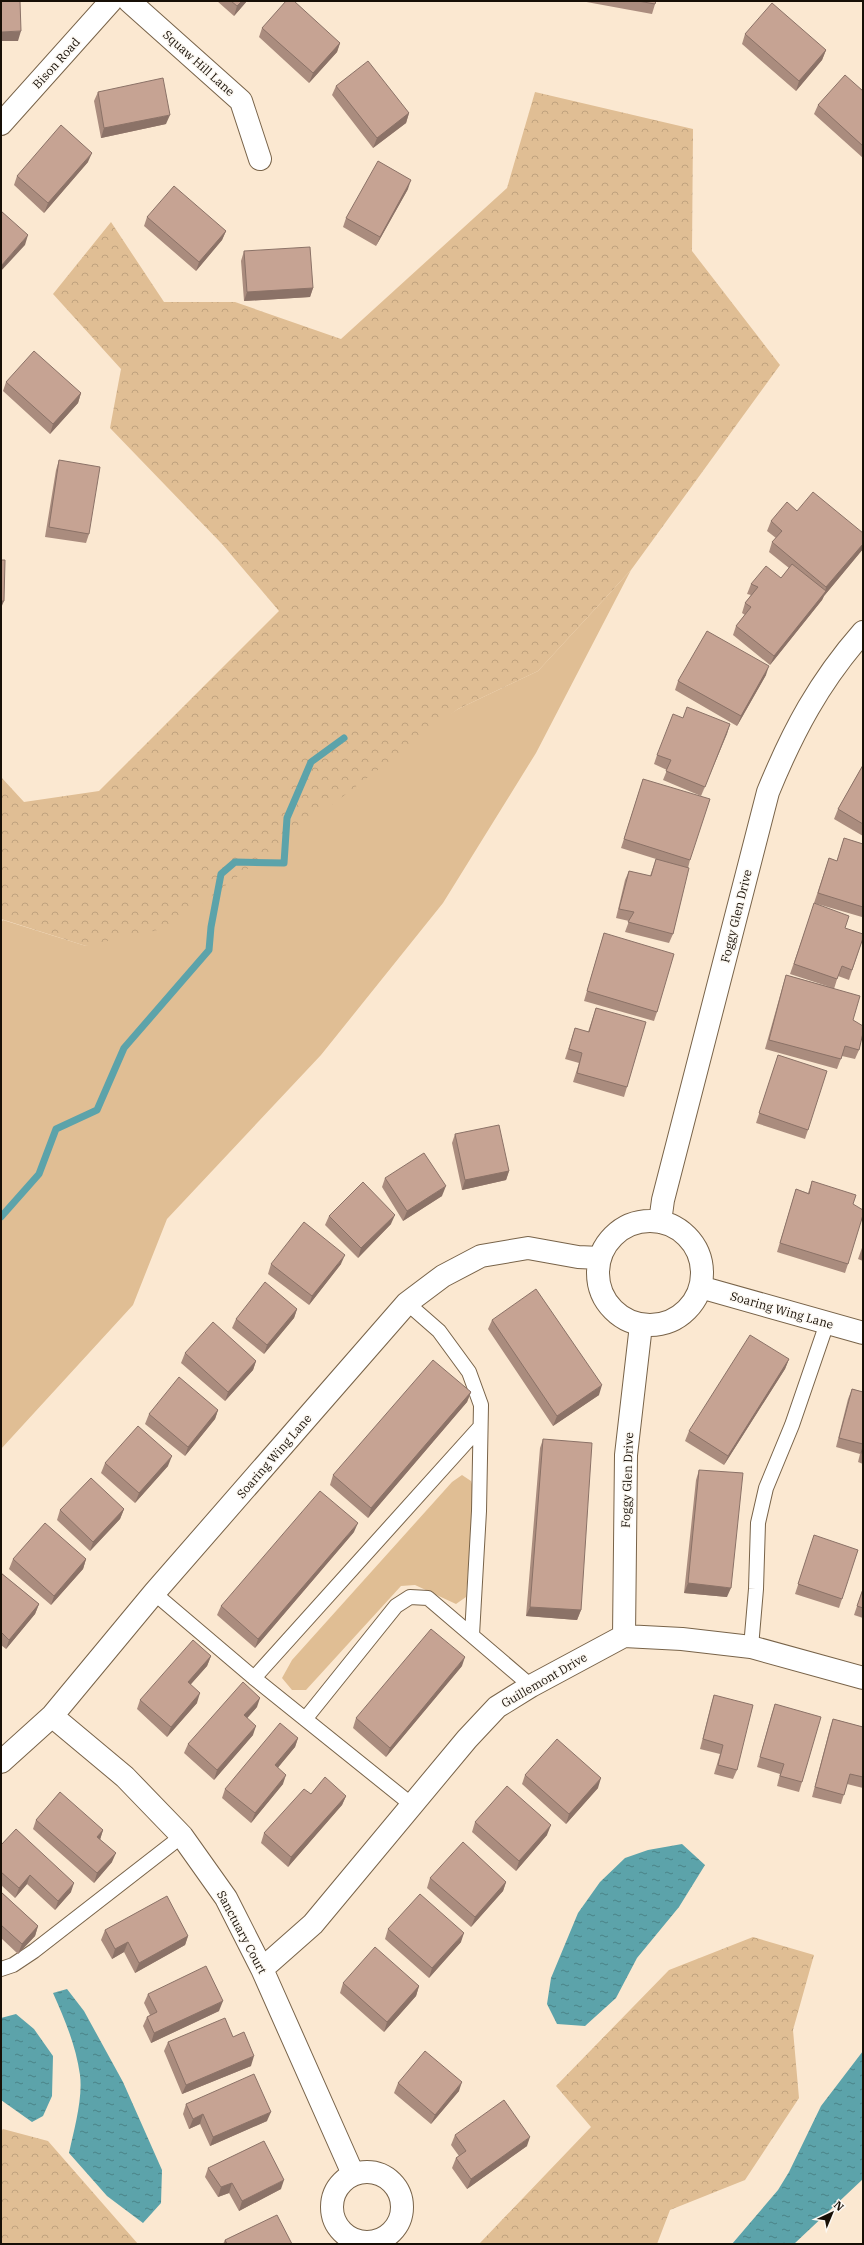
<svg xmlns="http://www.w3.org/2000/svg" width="864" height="2245" font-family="'IBM Plex Serif',serif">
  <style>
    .grass { fill: #e0be94 }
    .forest { fill: url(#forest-crowns) }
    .water { fill: url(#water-ripples) }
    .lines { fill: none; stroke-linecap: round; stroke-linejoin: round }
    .stream { stroke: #5ca3aa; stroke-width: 7 }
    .service-casing { stroke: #786349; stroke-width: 16 }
    .minor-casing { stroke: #786349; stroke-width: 24 }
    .service { stroke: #fff; stroke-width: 14 }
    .minor { stroke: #fff; stroke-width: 22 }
    .wall { fill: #aa8c7e }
    .shaded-wall { fill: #8b7267 }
    .building { fill: #c6a393; stroke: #8b7267 }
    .labels { text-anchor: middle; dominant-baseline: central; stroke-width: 3; stroke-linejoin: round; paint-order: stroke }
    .street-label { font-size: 12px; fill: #170f06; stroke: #fcf8f2 }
  </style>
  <defs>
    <pattern id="forest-crowns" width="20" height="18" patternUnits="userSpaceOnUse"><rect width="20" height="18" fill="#e0be94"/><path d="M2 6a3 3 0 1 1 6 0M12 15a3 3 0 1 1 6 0" fill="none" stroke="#bfa27e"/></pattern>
    <pattern id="water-ripples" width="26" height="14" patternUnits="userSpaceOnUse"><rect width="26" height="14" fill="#5ca3aa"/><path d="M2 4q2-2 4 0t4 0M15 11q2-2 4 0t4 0" fill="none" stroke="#4b8388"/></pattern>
  </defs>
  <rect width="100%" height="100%" fill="#fbe8d1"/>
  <path class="grass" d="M 631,570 L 536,753 L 443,903 L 321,1055 L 167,1219 L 133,1305 L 1,1449 L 1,923 L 3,920 L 86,946 L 458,709 L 538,671 Z
    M 462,1475 L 471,1481 L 474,1491 L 466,1597 L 456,1604 L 415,1585 L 401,1586 L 306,1690 L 292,1690 L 282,1678 L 292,1660 L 452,1482 Z"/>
  <path class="forest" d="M 535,92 L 693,129 L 692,251 L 780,365 L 631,570 L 538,671 L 458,709 L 171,927 L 86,946 L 1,919 L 1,777 L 24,802 L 99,791 L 279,611 L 222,544 L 110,428 L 121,369 L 53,294 L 111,222 L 164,302 L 235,302 L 341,339 L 507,188 Z
    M 753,1937 L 814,1955 L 793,2030 L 799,2098 L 745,2180 L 670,2210 L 657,2244 L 479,2244 L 591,2127 L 556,2086 L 669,1970 Z
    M 3,2129 L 48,2141 L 138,2244 L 1,2244 L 1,2132 Z"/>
  <path class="water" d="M 682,1844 L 705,1865 L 679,1907 L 637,1958 L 616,1998 L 585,2026 L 557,2024 L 547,2004 L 551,1978 L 578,1913 L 600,1882 L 625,1858 L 648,1850 Z
    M 67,1989 L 84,2011 L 123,2082 L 162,2170 L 161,2203 L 143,2223 L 107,2196 L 69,2153 C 74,2130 83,2098 80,2075 C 76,2046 65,2020 53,1993 Z
    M 16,2014 L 34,2029 L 53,2056 L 52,2096 L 43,2116 L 32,2122 L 1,2100 L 1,2018 Z
    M 863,2051 L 863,2179 L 794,2244 L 732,2244 L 778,2190 L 789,2172 L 821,2106 Z"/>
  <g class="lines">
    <path class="stream" d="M 1,1217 L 39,1174 L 56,1129 L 97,1110 L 124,1048 L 209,950 L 211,927 L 221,874 L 235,862 L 284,863 L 287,818 L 311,762 L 344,738"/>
    <defs>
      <path id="service" d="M 407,1303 L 439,1331 L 469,1372 L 481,1405 L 479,1511 L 472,1635
        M 154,1593 L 254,1678 L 412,1805
        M 751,1647 L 756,1589 L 758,1523 L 766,1488 L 792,1425 L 827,1323
        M 254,1678 L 480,1427
        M 306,1718 L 396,1606 L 410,1597 L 428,1598 L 531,1686
        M 1,1969 L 13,1965 L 34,1951 L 182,1836"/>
      <path id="minor" d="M 129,1 L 241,101 L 260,159
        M 1,124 L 111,1
        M598 1273a52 52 0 1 1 104 0a52 52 0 1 1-104 0Z
        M 660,1222 L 663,1200 L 768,792 C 793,731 819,682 863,632
        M 700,1287 L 863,1333
        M 624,1636 L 626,1455 L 641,1325
        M 52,1716 L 125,1777 L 182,1836 L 226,1898 L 262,1969 L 353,2174
        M 1,1762 L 52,1716 L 154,1593 L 407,1303 L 443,1276 L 481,1256 L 528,1248 L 578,1257 L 600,1258
        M 262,1969 L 313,1924 L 467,1739 L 497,1707 L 531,1686 L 624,1636 L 682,1639 L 751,1647 L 863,1678
        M332 2207a35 35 0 1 1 70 0a35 35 0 1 1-70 0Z"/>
    </defs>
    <use href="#service" class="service-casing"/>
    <use href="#minor" class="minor-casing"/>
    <use href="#service" class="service"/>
    <use href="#minor" class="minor"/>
  </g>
  <path class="wall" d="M 217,1 L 247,1 L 234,16 Z
    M 581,1 L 656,1 L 652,14 Z
    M 262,28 L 340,43 L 337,52 L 309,83 L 259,37 Z
    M 745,34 L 826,50 L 822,60 L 796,91 L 742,44 Z
    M 336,86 L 409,113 L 406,123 L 373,148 L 332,95 Z
    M 863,91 L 863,158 L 814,114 L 818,105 Z
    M 98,92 L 166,124 L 101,138 L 94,101 Z
    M 88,162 L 44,213 L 14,185 L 17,176 Z
    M 408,189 L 376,246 L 343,227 L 346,218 Z
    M 147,217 L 226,231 L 222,240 L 196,271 L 144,226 Z
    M 244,251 L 313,288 L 310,297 L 244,301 L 241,261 Z
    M 6,382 L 81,393 L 78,403 L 50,434 L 3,391 Z
    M 59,460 L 89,534 L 86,543 L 45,537 L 56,470 Z
    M 797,511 L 863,533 L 863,549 L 824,596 L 822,600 L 770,665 L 733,635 L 736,626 L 745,615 L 742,613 L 745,603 L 751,595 L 747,594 L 751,584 L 781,578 L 789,568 L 769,552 L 772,542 L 776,538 L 767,531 L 771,521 Z
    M 766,675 L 737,726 L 675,690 L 678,681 Z
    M 683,718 L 730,724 L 701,796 L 663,780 L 667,770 L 654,764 L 657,755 Z
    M 863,765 L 863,836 L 834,819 L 838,809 Z
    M 643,779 L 690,860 L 688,868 L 673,934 L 669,943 L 625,932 L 629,921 L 616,918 L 625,880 L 629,871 L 650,876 L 656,859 L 621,848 Z
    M 844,838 L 863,844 L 863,914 L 862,917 L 814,903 L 829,858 L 837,861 Z
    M 811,913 L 845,928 L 863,938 L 849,980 L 838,976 L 834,989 L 853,1020 L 859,1050 L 855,1059 L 842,1056 L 837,1069 L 765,1049 L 783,985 L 786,975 L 833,988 L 790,974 Z
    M 604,933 L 657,1012 L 654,1021 L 584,1001 L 601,943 Z
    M 596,1008 L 627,1087 L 624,1097 L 573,1082 L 579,1063 L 565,1059 L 575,1028 L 588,1032 Z
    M 778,1055 L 808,1130 L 805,1139 L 756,1123 Z
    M 455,1134 L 509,1171 L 506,1180 L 462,1190 L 452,1143 Z
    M 385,1178 L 442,1196 L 403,1221 L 382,1187 Z
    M 812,1181 L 853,1204 L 848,1264 L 845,1273 L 777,1252 L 796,1189 L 808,1193 Z
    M 329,1216 L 391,1224 L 358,1258 L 325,1225 Z
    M 863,1245 L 863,1261 L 858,1259 Z
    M 271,1264 L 341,1264 L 309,1305 L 268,1274 Z
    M 297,1309 L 294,1318 L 264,1354 L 232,1328 L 236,1319 Z
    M 492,1320 L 599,1395 L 553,1426 L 488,1329 Z
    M 185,1353 L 256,1361 L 253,1370 L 225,1401 L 181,1363 Z
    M 789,1359 L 785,1369 L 724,1465 L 685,1441 L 689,1431 Z
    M 852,1389 L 863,1392 L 863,1464 L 858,1462 L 860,1454 L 836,1447 L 848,1399 Z
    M 471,1392 L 467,1402 L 368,1518 L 330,1485 L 333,1475 Z
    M 218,1410 L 215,1419 L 185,1456 L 145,1424 L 149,1414 Z
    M 543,1439 L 581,1610 L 577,1620 L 526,1616 L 540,1448 Z
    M 105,1463 L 168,1466 L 135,1503 L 101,1473 Z
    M 699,1470 L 727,1597 L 684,1593 L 696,1480 Z
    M 124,1509 L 120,1519 L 90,1551 L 57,1520 L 60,1510 Z
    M 354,1532 L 255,1648 L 217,1615 L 221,1606 Z
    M 811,1545 L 842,1599 L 839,1608 L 795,1594 Z
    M 13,1559 L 86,1559 L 83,1569 L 51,1605 L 9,1569 Z
    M 1,1573 L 39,1604 L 35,1614 L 6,1649 L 1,1645 Z
    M 863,1588 L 863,1618 L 854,1615 Z
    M 211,1656 L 207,1666 L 190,1685 L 197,1703 L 167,1737 L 137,1709 L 140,1700 Z
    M 462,1666 L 386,1757 L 353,1728 L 356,1718 Z
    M 714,1695 L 737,1770 L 733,1779 L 714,1774 L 720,1754 L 700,1749 L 711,1705 Z
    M 775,1704 L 802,1782 L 799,1792 L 777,1786 L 780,1774 L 757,1767 L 772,1713 Z
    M 257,1707 L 247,1718 L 253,1735 L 214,1780 L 184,1753 L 188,1744 Z
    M 833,1719 L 863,1727 L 863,1788 L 847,1784 L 841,1804 L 812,1797 L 830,1728 Z
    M 298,1738 L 295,1747 L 278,1767 L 283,1784 L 251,1823 L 222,1798 L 225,1789 Z
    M 525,1775 L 598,1788 L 566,1824 L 522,1784 Z
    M 311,1794 L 346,1796 L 342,1805 L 288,1867 L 261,1843 L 264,1833 Z
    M 36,1820 L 103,1830 L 100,1839 L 112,1862 L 94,1883 L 33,1829 Z
    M 475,1822 L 547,1835 L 516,1871 L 472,1832 Z
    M 1,1845 L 71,1892 L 55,1910 L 27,1884 L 15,1898 L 1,1885 Z
    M 430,1878 L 506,1882 L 503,1891 L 471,1927 L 427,1888 Z
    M 1,1892 L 38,1926 L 35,1936 L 18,1954 L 1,1938 Z
    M 388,1929 L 461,1942 L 429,1978 L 385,1939 Z
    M 105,1930 L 188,1936 L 185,1945 L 135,1973 L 124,1952 L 112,1959 L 101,1940 Z
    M 343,1983 L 419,1986 L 416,1996 L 384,2032 L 340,1993 Z
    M 148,1994 L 219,2011 L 151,2043 L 143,2026 L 147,2017 L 150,2015 L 144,2003 Z
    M 233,2037 L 251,2066 L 182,2094 L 164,2051 L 168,2042 Z
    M 398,2083 L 459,2091 L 431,2124 L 394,2093 Z
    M 186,2104 L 267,2121 L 210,2146 L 200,2124 L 189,2129 L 183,2114 Z
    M 455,2135 L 527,2146 L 467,2189 L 452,2168 L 456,2158 L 459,2156 L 451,2145 Z
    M 208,2168 L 281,2189 L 239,2211 L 229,2193 L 218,2197 L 205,2177 Z
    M 225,2240 L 292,2244 L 223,2244 Z"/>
  <path class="shaded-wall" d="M 242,1 L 247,1 L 234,16 L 237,6 Z
    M 21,31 L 18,41 L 1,41 L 1,32 Z
    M 340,43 L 337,52 L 309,83 L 313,73 Z
    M 826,50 L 822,60 L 796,91 L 799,81 Z
    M 409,113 L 406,123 L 373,148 L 377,138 Z
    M 170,115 L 166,124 L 101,138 L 104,128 Z
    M 92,153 L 88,162 L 44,213 L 48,203 Z
    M 411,180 L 408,189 L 376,246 L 380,237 Z
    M 226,231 L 222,240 L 196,271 L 199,262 Z
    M 28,235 L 25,245 L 1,271 L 1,266 Z
    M 313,288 L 310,297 L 244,301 L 247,292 Z
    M 81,393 L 78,403 L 50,434 L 53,424 Z
    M 863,544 L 863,549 L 824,596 L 822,600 L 770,665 L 774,656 L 825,592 L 826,587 Z
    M 1,601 L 4,601 L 1,608 Z
    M 769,666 L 766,675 L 737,726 L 741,716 Z
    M 730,724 L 727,734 L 701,796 L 705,787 Z
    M 509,1171 L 506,1180 L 462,1190 L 465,1180 Z
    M 446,1186 L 442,1196 L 403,1221 L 407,1211 Z
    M 395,1215 L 391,1224 L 358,1258 L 361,1248 Z
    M 345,1255 L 341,1264 L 309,1305 L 312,1296 Z
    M 297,1309 L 294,1318 L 264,1354 L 267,1345 Z
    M 789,1359 L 785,1369 L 724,1465 L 728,1456 Z
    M 256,1361 L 253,1370 L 225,1401 L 228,1392 Z
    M 602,1385 L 599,1395 L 553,1426 L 557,1416 Z
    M 471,1392 L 467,1402 L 368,1518 L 371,1508 Z
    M 218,1410 L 215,1419 L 185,1456 L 188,1447 Z
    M 172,1456 L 168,1466 L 135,1503 L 139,1493 Z
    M 124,1509 L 120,1519 L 90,1551 L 93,1542 Z
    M 358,1523 L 354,1532 L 255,1648 L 258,1639 Z
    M 86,1559 L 83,1569 L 51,1605 L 54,1596 Z
    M 688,1583 L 731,1588 L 727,1597 L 684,1593 Z
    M 39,1604 L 35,1614 L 6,1649 L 9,1640 Z
    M 530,1607 L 581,1610 L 577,1620 L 526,1616 Z
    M 211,1656 L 207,1666 L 184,1692 L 188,1682 Z
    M 465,1657 L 462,1666 L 386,1757 L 390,1748 Z
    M 200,1693 L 197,1703 L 167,1737 L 171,1727 Z
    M 260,1698 L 257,1707 L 241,1725 L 244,1715 Z
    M 256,1726 L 253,1735 L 214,1780 L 217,1770 Z
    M 298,1738 L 295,1747 L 272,1775 L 275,1765 Z
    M 286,1775 L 283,1784 L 251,1823 L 255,1813 Z
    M 601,1778 L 598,1788 L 566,1824 L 569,1814 Z
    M 346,1796 L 342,1805 L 288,1867 L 291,1857 Z
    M 551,1825 L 547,1835 L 516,1871 L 519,1861 Z
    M 103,1830 L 100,1840 L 97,1837 Z
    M 116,1853 L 112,1862 L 94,1883 L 97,1873 Z
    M 30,1875 L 27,1884 L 15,1898 L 19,1888 Z
    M 506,1882 L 503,1891 L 471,1927 L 475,1917 Z
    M 74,1883 L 71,1892 L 55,1910 L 58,1901 Z
    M 38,1926 L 35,1936 L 18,1954 L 22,1944 Z
    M 464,1933 L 461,1942 L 429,1978 L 432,1968 Z
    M 188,1936 L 185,1945 L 135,1973 L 139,1963 Z
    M 128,1942 L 124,1952 L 112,1959 L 115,1949 Z
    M 419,1986 L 416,1996 L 384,2032 L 387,2022 Z
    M 223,2001 L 219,2011 L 151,2043 L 154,2033 Z
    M 254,2056 L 251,2066 L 182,2094 L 186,2085 Z
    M 462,2082 L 459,2091 L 431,2124 L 435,2115 Z
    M 271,2112 L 267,2121 L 210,2146 L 213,2137 Z
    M 203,2114 L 200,2124 L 189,2129 L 193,2119 Z
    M 530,2137 L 527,2146 L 467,2189 L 471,2179 Z
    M 284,2180 L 281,2189 L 239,2211 L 242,2201 Z
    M 232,2183 L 229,2193 L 218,2197 L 221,2187 Z"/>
  <path class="building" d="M 1,1 L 20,1 L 21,31 L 1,32 Z
    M 231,1 L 242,1 L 237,6 Z
    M 286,1 L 294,1 L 340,43 L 313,73 L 262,28 Z
    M 638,1 L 656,1 L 655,4 Z
    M 772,3 L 826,50 L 799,81 L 745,34 Z
    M 368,61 L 409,113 L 377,138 L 336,86 Z
    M 845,75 L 863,91 L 863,146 L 818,105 Z
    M 163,78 L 170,115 L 104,128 L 98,92 Z
    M 61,125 L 92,153 L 48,203 L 17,176 Z
    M 378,161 L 411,180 L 380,237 L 346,218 Z
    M 174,186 L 226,231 L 199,262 L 147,217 Z
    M 1,211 L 28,235 L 1,266 Z
    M 310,247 L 313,288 L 247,292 L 244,251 Z
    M 34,351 L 81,393 L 53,424 L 6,382 Z
    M 59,460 L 100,467 L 89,534 L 49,527 Z
    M 813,492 L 863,533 L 863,544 L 826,587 L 772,542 L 782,531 L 771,521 L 787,502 L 797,511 Z
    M 1,560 L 5,560 L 4,601 L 1,601 Z
    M 792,564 L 826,591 L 774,656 L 736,626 L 751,607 L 745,603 L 758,587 L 751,584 L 766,566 L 781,578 Z
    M 707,631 L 769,666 L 741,716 L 678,681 Z
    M 687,707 L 730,724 L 705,787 L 666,771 L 671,760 L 657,755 L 673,714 L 683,718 Z
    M 863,765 L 863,824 L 838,809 Z
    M 643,779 L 710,799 L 690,860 L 624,839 Z
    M 844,838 L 863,844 L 863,907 L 818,893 L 829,858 L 837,861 Z
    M 656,859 L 689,868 L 673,934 L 628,922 L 634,912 L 619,909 L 629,871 L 651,876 Z
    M 814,903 L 849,916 L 845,928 L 863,934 L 863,938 L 852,970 L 842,966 L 837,979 L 794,964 Z
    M 604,933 L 674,954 L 657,1012 L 587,991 Z
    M 786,975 L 860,996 L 853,1020 L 863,1026 L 863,1033 L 859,1050 L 845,1046 L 841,1059 L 769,1040 Z
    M 596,1008 L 646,1022 L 627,1087 L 577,1073 L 582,1053 L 569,1049 L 575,1028 L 589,1032 Z
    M 778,1055 L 827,1071 L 808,1130 L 759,1113 Z
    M 499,1125 L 509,1171 L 465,1180 L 455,1134 Z
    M 424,1153 L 446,1186 L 407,1211 L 385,1178 Z
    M 812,1181 L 856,1195 L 853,1204 L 863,1210 L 863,1215 L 848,1264 L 780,1243 L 796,1189 L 809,1194 Z
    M 363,1182 L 395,1215 L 361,1248 L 329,1216 Z
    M 304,1222 L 345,1255 L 312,1296 L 271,1264 Z
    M 265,1282 L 297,1309 L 267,1345 L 236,1319 Z
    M 536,1289 L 602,1385 L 557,1416 L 492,1320 Z
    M 213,1322 L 256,1361 L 228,1392 L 185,1353 Z
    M 750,1335 L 789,1359 L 728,1456 L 689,1431 Z
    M 433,1360 L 471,1392 L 371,1508 L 333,1475 Z
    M 179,1377 L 218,1410 L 188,1447 L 149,1414 Z
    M 852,1389 L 863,1392 L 863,1444 L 839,1438 Z
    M 138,1426 L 172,1456 L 139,1493 L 105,1463 Z
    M 543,1439 L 592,1443 L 581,1610 L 530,1607 Z
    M 863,1447 L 863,1453 L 861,1453 Z
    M 699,1470 L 743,1473 L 731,1588 L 688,1583 Z
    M 91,1478 L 124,1509 L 93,1542 L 60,1510 Z
    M 320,1491 L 358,1523 L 258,1639 L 221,1606 Z
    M 45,1523 L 86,1559 L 54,1596 L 13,1559 Z
    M 814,1535 L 858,1550 L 842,1599 L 798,1584 Z
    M 1,1573 L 39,1604 L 9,1640 L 1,1632 Z
    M 863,1589 L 863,1608 L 857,1606 Z
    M 431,1629 L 465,1657 L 390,1748 L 356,1718 Z
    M 193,1640 L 211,1656 L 188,1682 L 200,1693 L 171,1727 L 140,1700 Z
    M 243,1682 L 260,1698 L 244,1715 L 256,1726 L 217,1770 L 188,1744 Z
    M 714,1695 L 753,1705 L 737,1770 L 718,1765 L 723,1745 L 703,1739 Z
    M 775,1704 L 821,1717 L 802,1782 L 780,1776 L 784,1764 L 760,1757 Z
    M 833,1719 L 863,1727 L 863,1777 L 850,1774 L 844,1795 L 815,1787 Z
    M 280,1723 L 298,1738 L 275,1765 L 286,1775 L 255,1813 L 225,1789 Z
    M 557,1739 L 601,1778 L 569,1814 L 525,1775 Z
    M 325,1777 L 346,1796 L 291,1857 L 264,1833 L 304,1789 L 311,1794 Z
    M 507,1786 L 551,1825 L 519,1861 L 475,1822 Z
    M 60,1792 L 103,1830 L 97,1837 L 116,1853 L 97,1873 L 36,1820 Z
    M 16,1829 L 74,1883 L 58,1901 L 30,1875 L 19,1888 L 1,1872 L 1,1845 Z
    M 463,1842 L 506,1882 L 475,1917 L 430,1878 Z
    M 1,1892 L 38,1926 L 22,1944 L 1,1925 Z
    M 420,1894 L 464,1933 L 432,1968 L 388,1929 Z
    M 167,1896 L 188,1936 L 139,1963 L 128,1942 L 115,1949 L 105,1930 Z
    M 375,1947 L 419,1986 L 387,2022 L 343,1983 Z
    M 206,1966 L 223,2001 L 154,2033 L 147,2017 L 157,2012 L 148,1994 Z
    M 225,2018 L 233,2037 L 244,2032 L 254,2056 L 186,2085 L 168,2042 Z
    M 425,2051 L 462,2082 L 435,2115 L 398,2083 Z
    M 254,2074 L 271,2112 L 213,2137 L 203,2114 L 193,2119 L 186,2104 Z
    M 504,2100 L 530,2137 L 471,2179 L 456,2158 L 466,2151 L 455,2135 Z
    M 264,2141 L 284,2180 L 242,2201 L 232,2183 L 221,2187 L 208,2168 Z
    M 277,2215 L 292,2244 L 227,2244 L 225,2240 Z"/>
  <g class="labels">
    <g class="street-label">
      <text transform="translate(56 63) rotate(-48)">Bison Road</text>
      <text transform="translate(199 63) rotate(42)">Squaw Hill Lane</text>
      <text transform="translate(736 916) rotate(-76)">Foggy Glen Drive</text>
      <text transform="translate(782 1310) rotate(16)">Soaring Wing Lane</text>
      <text transform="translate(274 1456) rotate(-49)">Soaring Wing Lane</text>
      <text transform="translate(627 1480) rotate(-88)">Foggy Glen Drive</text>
      <text transform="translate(544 1680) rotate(-30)">Guillemont Drive</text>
      <text transform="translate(242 1932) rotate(62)">Sanctuary Court</text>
    </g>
  </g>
  <rect width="864" height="2245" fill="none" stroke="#170f06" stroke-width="4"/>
  <g transform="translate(832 2213) rotate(44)" stroke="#fcf8f2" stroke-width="3" paint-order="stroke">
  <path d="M0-3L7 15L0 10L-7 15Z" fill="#170f06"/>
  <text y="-6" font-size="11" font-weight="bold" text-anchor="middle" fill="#170f06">N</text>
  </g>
</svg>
